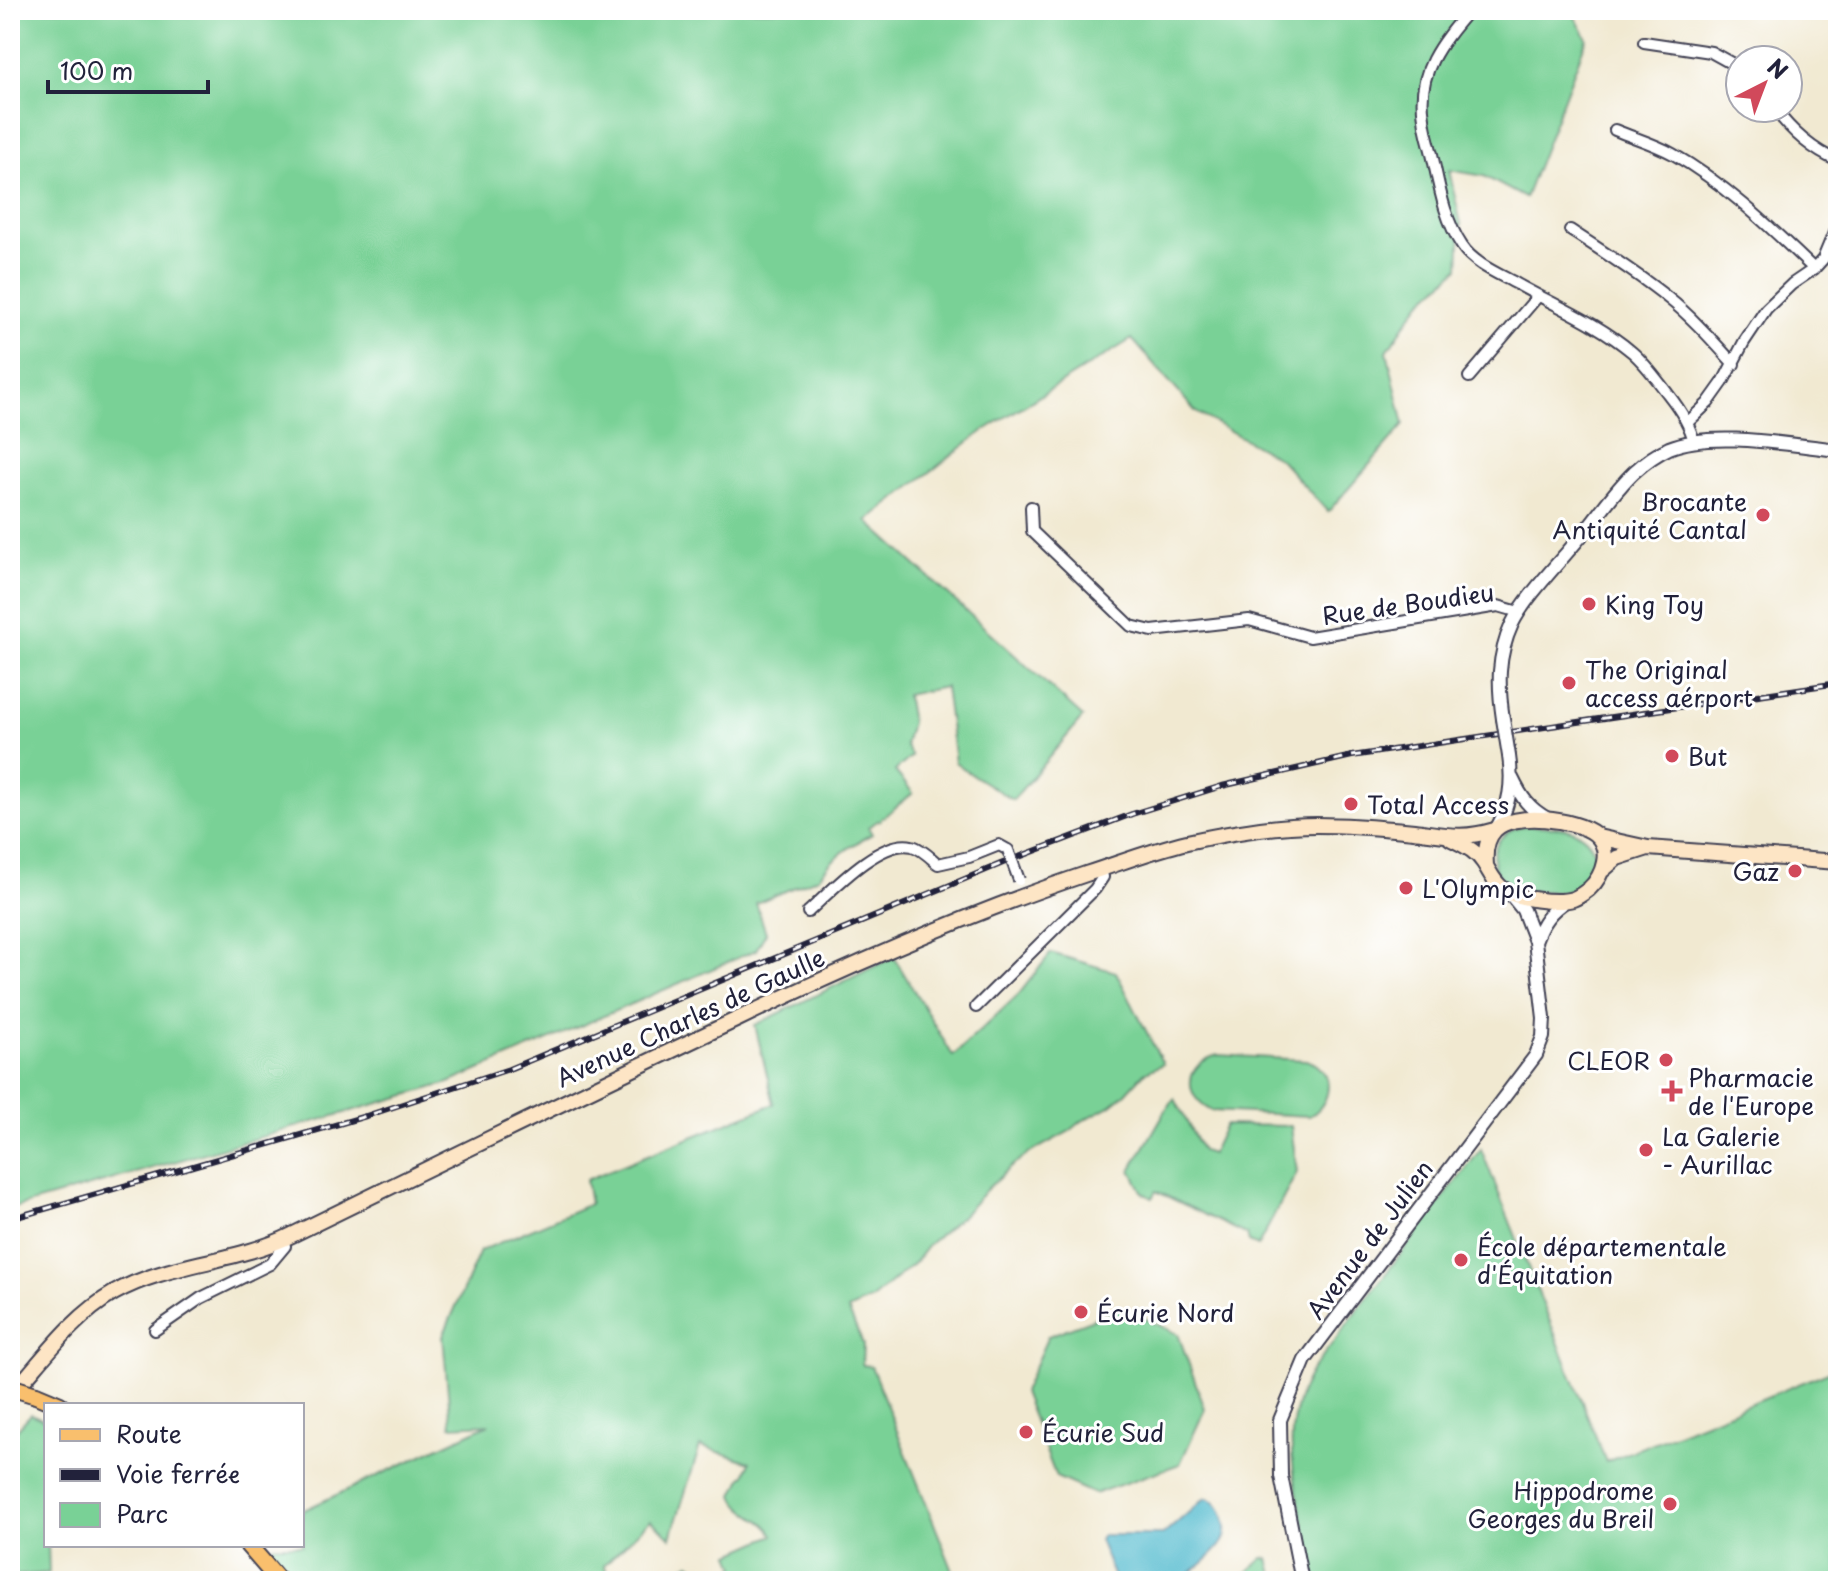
<svg xmlns="http://www.w3.org/2000/svg" width="1848" height="1591" font-family="'Playpen Sans',sans-serif">
  <style>
    .green { fill: #79d196; stroke: #4e7a68; stroke-width: 2 }
    .water { fill: #4fb9cd; stroke: #386e84; stroke-width: 2 }
    .lines { fill: none; stroke-linecap: round; stroke-linejoin: round }
    .minor-casing { stroke: #414052; stroke-width: 14 }
    .tertiary-casing { stroke: #414052; stroke-width: 16 }
    .secondary-casing { stroke: #414052; stroke-width: 18 }
    .primary-casing { stroke: #414052; stroke-width: 20 }
    .minor { stroke: #fff; stroke-width: 10 }
    .tertiary { stroke: #fff; stroke-width: 12 }
    .secondary { stroke: #fde5c5; stroke-width: 14 }
    .primary { stroke: #f9bf6d; stroke-width: 16 }
    .rail-casing { stroke: #22223b; stroke-width: 6 }
    .rail { stroke: #fff; stroke-width: 3; stroke-dasharray: 9; stroke-linecap: butt }
    .minor-bridge-casing { stroke: #414052; stroke-width: 14; stroke-linecap: butt }
    .tertiary-bridge-casing { stroke: #414052; stroke-width: 16; stroke-linecap: butt }
    .primary-bridge-casing { stroke: #414052; stroke-width: 20; stroke-linecap: butt }
    .minor-bridge { stroke: #fff; stroke-width: 10 }
    .tertiary-bridge { stroke: #fff; stroke-width: 12 }
    .primary-bridge { stroke: #f9bf6d; stroke-width: 16 }
    .poi-dot { fill: #d1495b; stroke: #fff; stroke-width: 3 }
    .labels { text-anchor: middle; dominant-baseline: central; stroke-width: 6; stroke-linejoin: round; paint-order: stroke }
    .poi-label { font-size: 24px; fill: #22223b; stroke: #fff; text-anchor: start }
    .street-label { font-size: 24px; fill: #22223b; stroke: #fff }
  </style>
  <rect width="100%" height="100%" fill="#fff"/>
  <filter id="ink" filterUnits="userSpaceOnUse"><feTurbulence type="fractalNoise" baseFrequency=".0125" numOctaves="2"/><feDisplacementMap in="SourceGraphic" scale="16" xChannelSelector="R" yChannelSelector="G"/><feConvolveMatrix kernelMatrix="1 2 1 2 8 2 1 2 1" color-interpolation-filters="sRGB"/></filter>
  <filter id="wash" filterUnits="userSpaceOnUse"><feTurbulence type="fractalNoise" baseFrequency=".006" numOctaves="4" result="noise"/><feDisplacementMap in="SourceGraphic" scale="32" xChannelSelector="R" yChannelSelector="G"/><feGaussianBlur stdDeviation="1.8" result="paint"/><feColorMatrix in="noise" values="0 0 0 0 0 0 0 0 0 0 0 0 0 0 0 0 0 1.4 0 .05"/><feComposite in="paint" operator="in"/></filter>
  <g filter="url(#wash)">
    <rect width="100%" height="100%" fill="#f1e9d1"/>
    <path class="green" d="M 10,10 L 1571,10 L 1587,38 L 1525,198 L 1484,176 L 1449,170 L 1461,224 L 1459,268 L 1420,303 L 1387,351 L 1404,425 L 1328,512 L 1280,459 L 1196,412 L 1132,339 L 983,431 L 867,521 L 1083,717 L 1013,800 L 971,774 L 955,762 L 945,687 L 906,695 L 911,722 L 905,745 L 912,756 L 895,771 L 913,793 L 881,819 L 868,827 L 872,834 C 852,845 832,857 819,877 L 756,903 L 766,933 L 756,950 L 449,1083 L 10,1209 Z
      M 1526,826 C 1541,827 1560,825 1574,831 C 1609,845 1596,893 1559,892 C 1546,891 1520,892 1510,886 C 1480,869 1493,828 1526,826 Z
      M 1051,953 L 1116,972 L 1163,1064 L 1144,1073 L 1125,1094 L 1110,1106 L 1082,1121 L 1070,1131 L 1033,1151 L 1013,1165 L 988,1188 L 963,1215 L 929,1244 L 915,1262 L 872,1299 L 848,1310 L 863,1344 L 862,1365 L 871,1366 L 957,1581 L 714,1581 L 712,1577 L 736,1567 L 731,1554 L 774,1535 C 765,1517 741,1515 734,1495 L 743,1476 L 745,1476 L 750,1462 L 700,1446 L 671,1537 L 650,1520 L 604,1565 L 610,1581 L 298,1581 L 271,1552 L 273,1545 L 302,1545 L 302,1511 L 489,1424 L 451,1426 L 443,1336 L 480,1251 L 590,1204 L 586,1180 L 774,1104 L 755,1025 L 894,957 L 953,1056 L 1019,994 Z
      M 1218,1055 L 1306,1060 C 1309,1061 1316,1064 1318,1066 C 1336,1081 1327,1108 1309,1116 L 1212,1111 C 1181,1096 1185,1063 1218,1055 Z
      M 1175,1099 L 1202,1151 L 1211,1154 L 1225,1125 L 1291,1126 L 1297,1172 L 1258,1246 L 1249,1242 L 1247,1235 L 1156,1191 L 1152,1198 L 1143,1193 L 1131,1170 L 1170,1103 Z
      M 1481,1149 L 1606,1462 L 1838,1368 L 1838,1581 L 1314,1581 C 1310,1557 1305,1532 1300,1508 C 1290,1456 1284,1418 1312,1370 Z
      M 1122,1308 L 1178,1334 L 1205,1409 L 1180,1464 L 1094,1494 L 1056,1477 L 1023,1392 L 1048,1336 Z
      M 31,1414 L 46,1421 L 46,1545 L 48,1545 L 49,1573 L 10,1576 L 10,1437 Z
      M 1263,1558 L 1269,1559 L 1275,1581 L 1237,1581 Z
      M 690,1563 L 698,1569 L 704,1581 L 661,1581 Z"/>
    <path class="water" d="M 1209,1498 C 1222,1506 1232,1529 1222,1543 C 1216,1553 1194,1571 1184,1577 C 1171,1584 1129,1583 1115,1580 L 1099,1540 L 1102,1535 L 1163,1535 L 1204,1499 Z"/>
  </g>
  <g filter="url(#ink)">
    <g class="lines">
      <defs>
        <path id="minor" d="M 1469,10 C 1441,43 1416,72 1424,118 C 1425,130 1429,142 1432,154 C 1439,185 1444,219 1462,246 C 1474,264 1499,274 1517,284 C 1556,306 1598,323 1632,352 C 1646,364 1657,380 1668,394 C 1679,408 1690,424 1694,442
          M 1644,42 L 1711,52 L 1740,68
          M 1774,108 C 1791,131 1812,150 1838,161
          M 1615,130 C 1634,138 1655,144 1673,154 C 1726,184 1771,228 1814,269
          M 1570,230 C 1604,252 1637,273 1668,298 C 1692,317 1713,341 1734,364
          M 1469,377 L 1538,296
          M 1687,423 L 1708,403 L 1723,382 L 1744,342 L 1766,309 L 1792,284 L 1814,269 L 1823,259 L 1838,223
          M 1031,507 L 1032,531 L 1131,626 L 1152,631 L 1249,620 L 1310,637 L 1498,606 L 1519,612
          M 808,912 C 831,891 880,838 912,846 C 921,848 931,858 938,864 L 969,857 L 999,845 L 1008,850
          M 976,1007 L 1095,889 L 1103,877 L 1101,869
          M 155,1330 L 201,1298 L 270,1264 L 285,1246 L 283,1239"/>
        <path id="tertiary" d="M 1503,719 C 1498,685 1497,657 1512,624 C 1524,599 1557,565 1576,542 C 1595,520 1612,493 1634,472 C 1644,463 1656,454 1669,448 C 1712,430 1791,445 1838,450
          M 1512,778 C 1521,797 1529,809 1548,819
          M 1497,828 C 1510,804 1513,783 1509,756
          M 1535,941 C 1542,922 1550,911 1567,900
          M 1302,1581 L 1281,1476 L 1280,1420 L 1305,1360 L 1536,1055 L 1543,1037 L 1544,1018 L 1535,941 L 1523,910 L 1510,894"/>
        <path id="secondary" d="M 1598,837 L 1648,848 L 1838,862
          M 1450,838 C 1463,845 1476,850 1484,863 C 1490,872 1493,881 1502,888 C 1514,899 1557,904 1573,899 C 1579,897 1585,892 1589,889 C 1603,876 1613,849 1595,834 C 1576,819 1513,811 1495,830 C 1486,839 1485,853 1486,865
          M 1603,870 L 1617,858 L 1648,848
          M 10,1396 C 42,1361 72,1317 114,1293 C 169,1262 236,1263 292,1235 C 441,1162 590,1089 740,1018 C 853,964 967,914 1086,874 C 1120,863 1153,850 1187,842 C 1229,833 1274,825 1317,825 C 1349,825 1383,828 1414,831 C 1447,835 1461,840 1495,830"/>
        <path id="primary" d="M 36,1395 L 60,1405
          M 248,1545 L 279,1581"/>
      </defs>
      <use href="#minor" class="minor-casing"/>
      <use href="#tertiary" class="tertiary-casing"/>
      <use href="#secondary" class="secondary-casing"/>
      <use href="#primary" class="primary-casing"/>
      <use href="#minor" class="minor"/>
      <use href="#tertiary" class="tertiary"/>
      <use href="#secondary" class="secondary"/>
      <use href="#primary" class="primary"/>
      <defs>
        <path id="rail" d="M 10,1219 L 366,1116 L 509,1069 L 1003,863 L 1132,814 L 1222,786 L 1352,756 L 1838,683"/>
      </defs>
      <use href="#rail" class="rail-casing"/>
      <use href="#rail" class="rail"/>
      <defs>
        <path id="minor-bridge" d="M 1008,850 L 1019,880"/>
        <path id="tertiary-bridge" d="M 1503,719 L 1509,756"/>
        <path id="primary-bridge" d="M 10,1387 L 36,1395"/>
      </defs>
      <use href="#minor-bridge" class="minor-bridge-casing"/>
      <use href="#tertiary-bridge" class="tertiary-bridge-casing"/>
      <use href="#primary-bridge" class="primary-bridge-casing"/>
      <use href="#minor-bridge" class="minor-bridge"/>
      <use href="#tertiary-bridge" class="tertiary-bridge"/>
      <use href="#primary-bridge" class="primary-bridge"/>
    </g>
  </g>
  <g class="poi-dot">
    <circle cx="1763" cy="515" r="8"/>
    <circle cx="1589" cy="604" r="8"/>
    <circle cx="1569" cy="683" r="8"/>
    <circle cx="1672" cy="756" r="8"/>
    <circle cx="1351" cy="804" r="8"/>
    <circle cx="1795" cy="871" r="8"/>
    <circle cx="1406" cy="888" r="8"/>
    <circle cx="1666" cy="1060" r="8"/>
    <path d="M1668 1079h8v8h8v8h-8v8h-8v-8h-8v-8h8z"/>
    <circle cx="1646" cy="1150" r="8"/>
    <circle cx="1461" cy="1260" r="8"/>
    <circle cx="1081" cy="1312" r="8"/>
    <circle cx="1026" cy="1432" r="8"/>
    <circle cx="1670" cy="1504" r="8"/>
  </g>
  <g class="labels">
    <g class="poi-label">
      <text x="1747" y="501" text-anchor="end">Brocante<tspan x="1747" dy="28">Antiquité Cantal</tspan></text>
      <text x="1605" y="604">King Toy</text>
      <text x="1585" y="669">The Original<tspan x="1585" dy="28">access aérport</tspan></text>
      <text x="1688" y="756">But</text>
      <text x="1367" y="804">Total Access</text>
      <text x="1779" y="871" text-anchor="end">Gaz</text>
      <text x="1422" y="888">L'Olympic</text>
      <text x="1650" y="1060" text-anchor="end">CLEOR</text>
      <text x="1688" y="1077">Pharmacie<tspan x="1688" dy="28">de l'Europe</tspan></text>
      <text x="1662" y="1136">La Galerie<tspan x="1662" dy="28">- Aurillac</tspan></text>
      <text x="1477" y="1246">École départementale<tspan x="1477" dy="28">d'Équitation</tspan></text>
      <text x="1097" y="1312">Écurie Nord</text>
      <text x="1042" y="1432">Écurie Sud</text>
      <text x="1654" y="1490" text-anchor="end">Hippodrome<tspan x="1654" dy="28">Georges du Breil</tspan></text>
    </g>
    <g class="street-label">
      <text transform="translate(1408 603) rotate(-8)">Rue de Boudieu</text>
      <text transform="translate(690 1017) rotate(-25)">Avenue Charles de Gaulle</text>
      <text transform="translate(1369 1239) rotate(-53)">Avenue de Julien</text>
    </g>
  </g>
  <rect width="1848" height="1591" fill="none" stroke="#fff" stroke-width="40"/>
  <rect x="44" y="1403" width="260" height="144" fill="#ffffff" stroke="#a7a7b1" stroke-width="2"/>
  <rect x="60" y="1429" width="40" height="12" fill="#f9bf6d" stroke="#a7a7b1" stroke-width="2"/>
  <text x="116" y="1443" font-size="24" fill="#22223b">Route</text>
  <rect x="60" y="1469" width="40" height="12" fill="#22223b" stroke="#a7a7b1" stroke-width="2"/>
  <text x="116" y="1483" font-size="24" fill="#22223b">Voie ferrée</text>
  <rect x="60" y="1503" width="40" height="24" fill="#79d196" stroke="#a7a7b1" stroke-width="2"/>
  <text x="116" y="1523" font-size="24" fill="#22223b">Parc</text>
  <g transform="translate(1764 84) rotate(42)"><circle r="38" fill="#ffffff" stroke="#a7a7b1" stroke-width="2"/>
  <path d="M0-6L14 30L0 20L-14 30Z" fill="#d1495b"/>
  <text y="-12" font-size="22" font-weight="bold" text-anchor="middle" fill="#22223b">N</text>
  </g>
  <path d="M48 80v12h160v-12" fill="none" stroke="#22223b" stroke-width="4"/>
  <text x="60" y="80" font-size="24" fill="#22223b" stroke="#ffffff" stroke-width="6" paint-order="stroke">100 m</text>
</svg>
